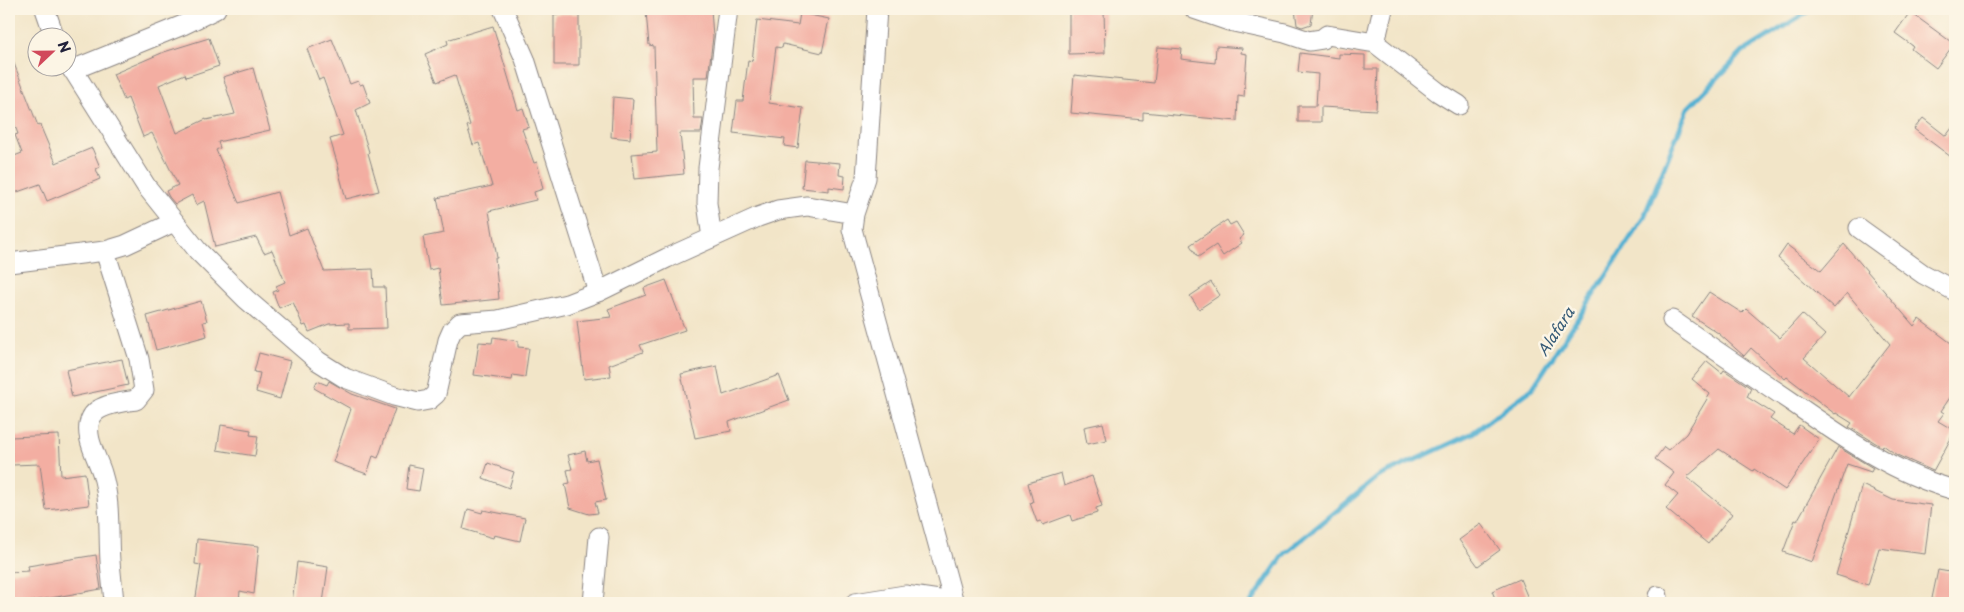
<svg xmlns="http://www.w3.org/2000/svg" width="1964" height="612" font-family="'Playpen Sans',sans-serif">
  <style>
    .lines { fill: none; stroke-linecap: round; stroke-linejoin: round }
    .stream { stroke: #54b1d2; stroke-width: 5 }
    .building { fill: #f3aea2 }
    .minor-casing { stroke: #8a8482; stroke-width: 21 }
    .minor { stroke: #fff; stroke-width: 19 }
    .labels { text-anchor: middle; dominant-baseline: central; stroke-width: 5; stroke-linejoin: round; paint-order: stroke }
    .water-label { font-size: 15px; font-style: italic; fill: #365b77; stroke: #fcf5e5 }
  </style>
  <rect width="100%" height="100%" fill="#fcf5e5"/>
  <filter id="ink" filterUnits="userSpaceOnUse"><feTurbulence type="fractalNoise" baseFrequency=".02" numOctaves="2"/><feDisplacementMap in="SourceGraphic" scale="10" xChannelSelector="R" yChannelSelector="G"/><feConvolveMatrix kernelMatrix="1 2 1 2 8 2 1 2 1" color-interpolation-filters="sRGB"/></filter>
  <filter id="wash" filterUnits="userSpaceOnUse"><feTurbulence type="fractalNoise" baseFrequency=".0096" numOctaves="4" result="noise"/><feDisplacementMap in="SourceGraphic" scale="20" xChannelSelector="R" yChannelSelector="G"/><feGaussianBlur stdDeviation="1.12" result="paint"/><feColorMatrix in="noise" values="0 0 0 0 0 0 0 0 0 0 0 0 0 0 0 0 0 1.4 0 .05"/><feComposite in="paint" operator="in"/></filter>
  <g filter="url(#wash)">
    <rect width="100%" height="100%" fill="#f2e5c8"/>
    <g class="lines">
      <path class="stream" d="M 1251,603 L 1284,554 L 1378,477 L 1471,434 L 1532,389 L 1644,217 L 1688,108 L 1743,52 L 1812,9"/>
    </g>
    <g id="blocks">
      <path class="building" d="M 692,9 L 711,9 L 713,37 L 708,77 L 693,77 L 694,119 L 703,119 L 701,133 L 680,133 L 684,174 L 635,179 L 632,154 L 657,152 L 654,46 L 649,45 L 646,12 Z
        M 1069,9 L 1104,9 L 1105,53 L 1069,54 Z
        M 1295,9 L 1313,9 L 1311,24 L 1302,27 L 1297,25 Z
        M 1910,12 L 1954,44 L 1936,68 L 1911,49 L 1913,46 L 1895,33 Z
        M 800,13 L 829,19 L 822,53 L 783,44 L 782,48 L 776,47 L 769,103 L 803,108 L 798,148 L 784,146 L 785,139 L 733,133 L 737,101 L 743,101 L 748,60 L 752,61 L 757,20 L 798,25 Z
        M 554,14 L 579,14 L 579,65 L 554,65 Z
        M 493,26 L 518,110 L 523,108 L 529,127 L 522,129 L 534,163 L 537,162 L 543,189 L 534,192 L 536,200 L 489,211 L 497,258 L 495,258 L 499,299 L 443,305 L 438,268 L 429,270 L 423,237 L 444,233 L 437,198 L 492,186 L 479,143 L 473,145 L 467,126 L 470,125 L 455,75 L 437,82 L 425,54 L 448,44 L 447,40 Z
        M 209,38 L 219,66 L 186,77 L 185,74 L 159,85 L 177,133 L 206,119 L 206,120 L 235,114 L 223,77 L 253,68 L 270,130 L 218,142 L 220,148 L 216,150 L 239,203 L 277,192 L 289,235 L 307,228 L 324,271 L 373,269 L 374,287 L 385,287 L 387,328 L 349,329 L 349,323 L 329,324 L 309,332 L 306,325 L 303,326 L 293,302 L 279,308 L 273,292 L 278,290 L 276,286 L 285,282 L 272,250 L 264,253 L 256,237 L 215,247 L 204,201 L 196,205 L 192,195 L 175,204 L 169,197 L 166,191 L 178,185 L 152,133 L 143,137 L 128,98 L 124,100 L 113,74 L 164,52 Z
        M 332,39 L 350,84 L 358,81 L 360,85 L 363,84 L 370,103 L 356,110 L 369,152 L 368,153 L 379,191 L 346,199 L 338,169 L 339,169 L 330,139 L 343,135 L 323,78 L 319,80 L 307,49 Z
        M 1216,46 L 1242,48 L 1241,53 L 1247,54 L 1244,97 L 1238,96 L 1237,121 L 1143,112 L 1143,120 L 1071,113 L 1074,75 L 1154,83 L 1158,47 L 1182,49 L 1181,59 L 1215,63 Z
        M 10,53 L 38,126 L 40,125 L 56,163 L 92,148 L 100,167 L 96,169 L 100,179 L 47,201 L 40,184 L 9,195 L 9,158 L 22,153 L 15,135 L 18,134 L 9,110 Z
        M 1300,53 L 1339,58 L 1339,54 L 1365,55 L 1365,69 L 1378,69 L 1376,110 L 1321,107 L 1321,122 L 1298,122 L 1298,106 L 1316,106 L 1318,74 L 1298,72 Z
        M 613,97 L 633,99 L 630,139 L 611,137 Z
        M 1923,118 L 1946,136 L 1955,124 L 1955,160 L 1914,129 Z
        M 805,160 L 840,163 L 839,175 L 845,176 L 844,189 L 829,187 L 829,191 L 802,188 Z
        M 1227,220 L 1230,225 L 1236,222 L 1244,235 L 1239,239 L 1242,243 L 1223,256 L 1216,245 L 1198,257 L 1190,245 Z
        M 1844,244 L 1914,326 L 1919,319 L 1955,346 L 1955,390 L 1941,411 L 1944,413 L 1938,421 L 1955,431 L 1933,471 L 1897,455 L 1883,445 L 1882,447 L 1856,431 L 1849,427 L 1852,423 L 1836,413 L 1835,414 L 1787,377 L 1785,379 L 1751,348 L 1744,356 L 1718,333 L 1692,316 L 1709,292 L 1742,313 L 1746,309 L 1780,338 L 1802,314 L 1825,335 L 1804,358 L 1849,397 L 1890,344 L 1847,293 L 1834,308 L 1778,258 L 1787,245 L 1821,271 Z
        M 666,280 L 685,330 L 640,345 L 643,352 L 609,365 L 611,376 L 584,379 L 577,321 L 611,317 L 608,309 L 646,295 L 644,288 Z
        M 1211,282 L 1220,295 L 1199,309 L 1190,296 Z
        M 201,301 L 207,321 L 203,322 L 207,336 L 156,350 L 147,316 Z
        M 493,337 L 518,341 L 518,347 L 529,348 L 525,377 L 513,375 L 512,380 L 474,375 L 479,342 L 492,343 Z
        M 259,353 L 290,361 L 280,399 L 256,392 L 260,373 L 254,372 Z
        M 122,359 L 128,385 L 72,397 L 66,370 Z
        M 1707,361 L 1722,373 L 1724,370 L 1751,388 L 1747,397 L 1774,414 L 1770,419 L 1793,434 L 1799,425 L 1819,439 L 1785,490 L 1754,469 L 1753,471 L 1719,449 L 1687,477 L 1732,514 L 1708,544 L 1666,509 L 1678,495 L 1665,485 L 1674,473 L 1655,459 L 1664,447 L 1668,450 L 1686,434 L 1710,394 L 1692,379 Z
        M 717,366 L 723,395 L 779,375 L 789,400 L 729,422 L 731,431 L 695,438 L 681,374 Z
        M 317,381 L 327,385 L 329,381 L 352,394 L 395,409 L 378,458 L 373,456 L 367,474 L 333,462 L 351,409 L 314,388 Z
        M 1103,423 L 1107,440 L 1087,444 L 1084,427 Z
        M 221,425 L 251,430 L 250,435 L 258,436 L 255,456 L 217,450 Z
        M 59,435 L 61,476 L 85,473 L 89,505 L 46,510 L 40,464 L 12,465 L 11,437 Z
        M 1838,447 L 1873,468 L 1871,472 L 1847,464 L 1812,562 L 1783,552 L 1795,520 L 1797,521 Z
        M 585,451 L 587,461 L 597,459 L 606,500 L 595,502 L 598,513 L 589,514 L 570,508 L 565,484 L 570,483 L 567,470 L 572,469 L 568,455 Z
        M 488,463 L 514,472 L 509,488 L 483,478 Z
        M 409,465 L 423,468 L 419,491 L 406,489 Z
        M 1061,473 L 1064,486 L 1092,476 L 1102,506 L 1096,508 L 1097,513 L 1072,521 L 1070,515 L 1043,525 L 1041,521 L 1037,522 L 1030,503 L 1033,502 L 1028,483 Z
        M 1862,485 L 1893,500 L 1931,505 L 1925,554 L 1879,548 L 1868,585 L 1836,575 Z
        M 468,509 L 482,513 L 483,510 L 525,518 L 520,541 L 494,535 L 493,538 L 463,529 Z
        M 1481,524 L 1500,550 L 1478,566 L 1459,540 Z
        M 197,539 L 259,546 L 254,594 L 240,591 L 239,603 L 195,603 L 201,565 L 195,564 Z
        M 96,555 L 101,589 L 28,602 L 9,603 L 9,572 L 29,571 L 28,566 Z
        M 297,562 L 328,567 L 323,603 L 292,603 Z
        M 1938,570 L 1955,573 L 1955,603 L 1931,603 Z
        M 1520,579 L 1530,603 L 1497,603 L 1492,591 Z"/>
    </g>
  </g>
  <g filter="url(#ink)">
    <use href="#blocks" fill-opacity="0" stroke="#8a8482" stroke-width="1"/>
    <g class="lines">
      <defs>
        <path id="minor" d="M 45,9 L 55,38
          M 503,9 L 525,59 L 598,292
          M 877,9 L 866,178 L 854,214 L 852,229 L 954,603
          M 1194,9 L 1229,21 L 1285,33 L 1309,41 L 1322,39 L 1327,35 L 1375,43 L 1438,92 L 1459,105
          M 1375,43 L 1383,9
          M 68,62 L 146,186 L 198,251 L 246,299 L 318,361 L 345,378 L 394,396 L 418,402 L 429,400 L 436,394 L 448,340 L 452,331 L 460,323 L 498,320 L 567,304 L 598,292 L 667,258 L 758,217 L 778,210 L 807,206 L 854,214
          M 72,70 L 183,25 L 216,9
          M 1859,228 L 1923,274 L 1955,291
          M 712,238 L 707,203 L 708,168 L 728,9
          M 9,263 L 105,251
          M 1672,320 C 1712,348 1752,375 1792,402 C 1842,437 1895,474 1955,490
          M 1658,596 L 1658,603
          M 114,603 C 113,589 111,575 110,561 C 108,531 111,502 102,473 C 97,457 83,435 91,418 C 97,404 122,402 136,400 L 144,390 L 139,359 L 105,251 L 125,245 L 174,222
          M 593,603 L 599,537
          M 855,603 L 905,595 L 953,602"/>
      </defs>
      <use href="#minor" class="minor-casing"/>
      <use href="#minor" class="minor"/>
    </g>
  </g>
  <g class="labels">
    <g class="water-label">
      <text transform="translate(1555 331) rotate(-57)">Alafara</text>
    </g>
  </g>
  <rect width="1964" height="612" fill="none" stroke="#fcf5e5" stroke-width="30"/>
  <g transform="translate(52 52) rotate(68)"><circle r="24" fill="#fcf5e5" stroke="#a5a1a1"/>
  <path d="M0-4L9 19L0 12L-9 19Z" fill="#d1495b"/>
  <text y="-8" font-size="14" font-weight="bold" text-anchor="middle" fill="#22223b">N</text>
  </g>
</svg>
